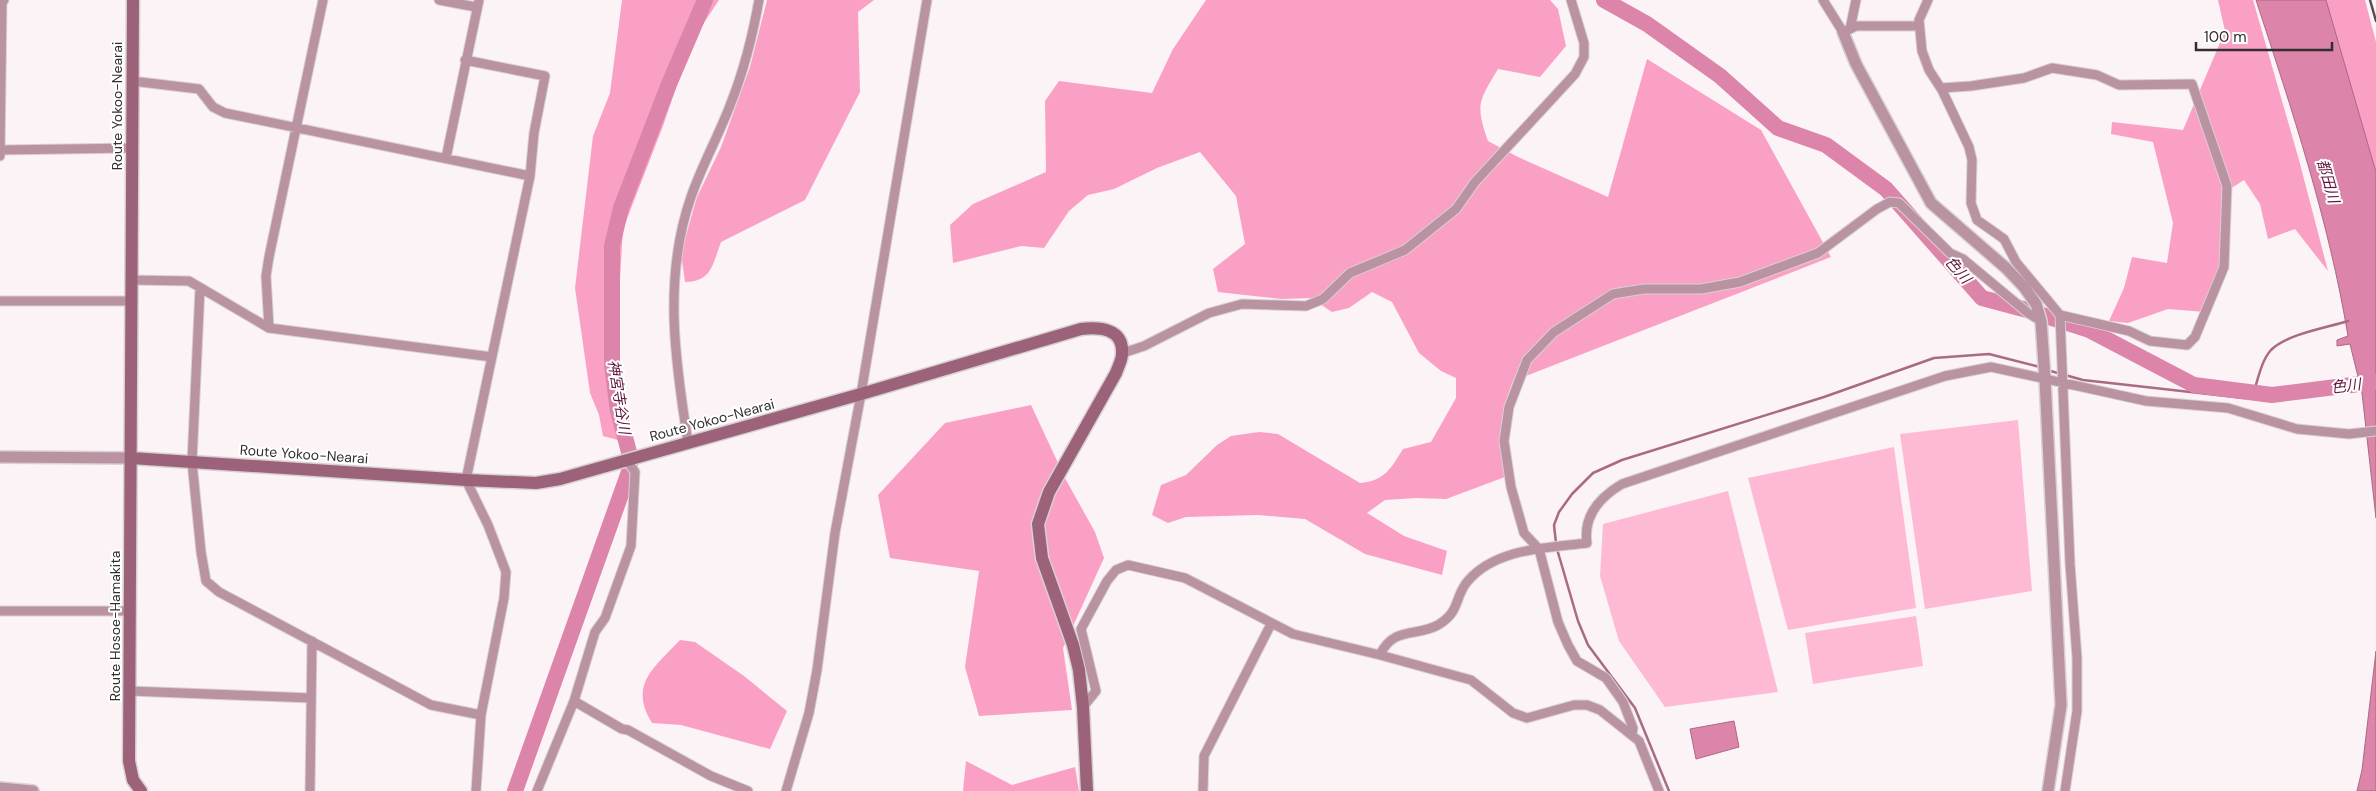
<svg xmlns="http://www.w3.org/2000/svg" width="2376" height="791" font-family="'DM Sans','Noto Sans JP',sans-serif">
  <style>
    .green { fill: #febad5 }
    .forest { fill: #faa0c5 }
    .water { fill: #dc84a9; stroke: #a96a85 }
    .lines { fill: none; stroke-linecap: round; stroke-linejoin: round }
    .stream { stroke: #a96a85; stroke-width: 2.5 }
    .river { stroke: #dc84a9; stroke-width: 16 }
    .minor-casing { stroke: #d8d0d2; stroke-width: 11 }
    .tertiary-casing { stroke: #d8d0d2; stroke-width: 14 }
    .secondary-casing { stroke: #d8d0d2; stroke-width: 15 }
    .minor { stroke: #ba93a2; stroke-width: 9 }
    .tertiary { stroke: #ba93a2; stroke-width: 11 }
    .secondary { stroke: #9b627a; stroke-width: 12 }
    .rail { stroke: #534f50; stroke-width: 2.5 }
    .labels { text-anchor: middle; dominant-baseline: central; stroke-width: 4; stroke-linejoin: round; paint-order: stroke }
    .street-label { font-size: 14px; fill: #322f30; stroke: #fff }
    .water-label { font-size: 15px; font-style: italic; fill: #61143c; stroke: #fff }
  </style>
  <rect width="100%" height="100%" fill="#fcf3f6"/>
  <path class="green" d="M 2018,420 L 2032,591 L 1925,609 L 1900,434 Z
    M 1894,447 L 1916,608 L 1788,630 L 1748,478 Z
    M 1728,491 L 1778,692 L 1665,707 L 1619,641 L 1600,576 L 1603,524 Z
    M 1916,616 L 1923,666 L 1813,684 L 1805,633 Z"/>
  <path class="forest" d="M 622,0 L 719,0 L 692,41 L 663,126 L 623,229 L 617,329 L 618,440 L 603,436 L 599,415 L 590,393 L 575,288 L 593,136 L 610,93 Z
    M 767,0 L 874,0 L 858,12 L 860,92 L 805,200 L 721,242 C 713,263 712,282 685,282 L 681,253 L 697,197 L 721,147 L 750,67 Z
    M 1206,0 L 1550,0 L 1558,9 L 1566,46 L 1540,77 L 1498,69 C 1479,101 1475,104 1488,141 L 1518,157 L 1608,197 L 1647,59 L 1761,130 L 1831,257 L 1513,381 C 1499,416 1497,440 1505,477 L 1446,499 L 1417,498 L 1385,500 L 1367,513 L 1404,536 L 1447,551 L 1442,575 L 1365,554 L 1305,519 L 1258,515 L 1186,517 L 1168,523 L 1152,515 L 1161,485 L 1186,475 L 1217,445 L 1231,436 L 1259,432 L 1278,434 L 1360,483 C 1385,481 1391,468 1403,449 L 1431,442 L 1456,398 L 1456,378 L 1441,371 L 1419,353 L 1392,302 L 1372,292 L 1349,308 L 1332,312 L 1311,298 L 1282,299 L 1218,292 L 1213,269 L 1245,244 L 1236,196 L 1200,152 L 1157,168 L 1114,189 L 1088,195 L 1069,211 L 1044,248 L 1021,246 L 953,263 L 950,225 L 973,204 L 1046,172 L 1045,101 L 1059,81 L 1152,93 L 1173,49 Z
    M 2218,0 L 2253,0 L 2299,160 L 2328,271 L 2295,229 L 2268,239 L 2260,204 L 2244,180 L 2227,191 L 2223,271 L 2205,312 L 2168,309 L 2128,323 L 2109,321 L 2124,288 L 2132,257 L 2167,263 L 2173,223 L 2153,142 L 2111,134 L 2112,122 L 2183,130 L 2225,31 Z
    M 2324,0 L 2365,0 L 2376,42 L 2376,172 Z
    M 1031,405 L 1066,480 L 1095,532 L 1104,558 L 1063,648 L 1072,710 L 979,716 L 965,667 L 979,571 L 890,558 L 878,495 L 945,423 Z
    M 680,640 L 695,642 L 744,676 L 787,711 L 770,749 L 681,725 L 652,723 C 628,684 655,667 680,640 Z
    M 966,761 L 1012,785 L 1075,767 L 1079,791 L 963,791 Z"/>
  <path class="water" d="M 2256,0 L 2326,0 L 2376,172 L 2376,518 L 2362,393 L 2350,344 L 2337,346 L 2337,340 L 2348,336 C 2329,221 2292,110 2256,0 Z
    M 2376,651 L 2376,791 L 2357,791 L 2362,770 Z
    M 1734,721 L 1739,747 L 1696,759 L 1690,729 Z"/>
  <g class="lines">
    <path class="stream" d="M 2047,370 L 2083,380 L 2244,398 L 2253,394 C 2258,380 2261,361 2271,350 C 2287,334 2326,328 2348,321
      M 1556,543 L 1554,525 L 1559,512 L 1572,494 L 1593,473 L 1622,460 L 1824,397 L 1934,358 L 1989,354 L 2040,367
      M 1557,549 L 1578,621 L 1588,645 L 1635,708 L 1669,791"/>
    <path class="river" d="M 1604,0 L 1647,24 L 1720,76 L 1778,128 L 1826,145 L 1886,189 L 1982,298 L 2027,310 L 2089,330 L 2194,385 L 2272,395 L 2376,382
      M 515,791 L 630,469 L 629,452 L 618,411 L 612,365 L 612,246 L 621,208 L 669,84 L 705,0"/>
    <defs>
      <path id="minor" d="M 439,0 L 476,7
        M 1823,0 L 1843,32 L 1850,29 L 1856,0
        M 1928,0 L 1919,20 L 1922,51 L 1929,70 L 1942,90 L 1969,147 L 1972,160 L 1971,203 L 1977,220 L 2004,239 L 2016,262 L 2060,315 L 2070,564 L 2077,658 L 2077,711 L 2065,791
        M 1850,29 L 1856,26 L 1919,26
        M 465,60 L 545,76 L 534,133 L 530,176
        M 132,81 L 199,89 L 213,107 L 225,113 L 530,176 L 466,480 L 488,525 L 506,572 L 504,598 L 481,715 L 476,791
        M 1941,88 L 1971,86 L 2024,78 L 2052,68 L 2097,75 L 2119,85 L 2192,84 L 2227,186 L 2224,267 L 2195,337 L 2187,345 L 2150,341 L 2129,331 L 2060,315
        M 0,150 L 132,148
        M 0,156 L 2,3 L 4,0
        M 446,158 L 479,0
        M 131,280 L 189,281 L 269,328 L 492,357
        M 200,288 L 192,462 L 201,552 L 206,581 L 219,592 L 431,705 L 481,715
        M 0,301 L 132,301
        M 269,328 L 266,276 L 269,257 L 323,0
        M 1123,353 L 1144,346 L 1209,313 L 1242,304 L 1306,306 L 1323,299 L 1350,273 L 1405,250 L 1456,209 L 1475,182 L 1575,74 L 1584,57 L 1584,43 L 1571,0
        M 688,442 C 675,361 663,277 691,197 C 702,165 719,135 731,103 C 744,70 753,34 759,0
        M 0,611 L 130,611
        M 1380,655 L 1471,680 L 1513,713 L 1527,718 L 1574,705 L 1587,705 L 1600,710 L 1639,741 L 1659,791
        M 130,691 L 311,698
        M 574,701 L 622,729 L 628,730 L 711,776 L 748,791
        M 1083,707 L 1096,691 L 1081,629 L 1107,581 L 1116,570 L 1128,565 L 1185,578 L 1293,634 L 1380,655 C 1393,626 1417,637 1438,625 C 1461,611 1454,598 1467,582 C 1495,548 1547,548 1587,543 C 1583,516 1600,497 1622,484 L 1945,376 L 1991,367 L 2146,401 L 2228,408 L 2297,429 L 2349,434 L 2376,431
        M 1632,734 L 1633,728 L 1623,702 L 1606,678 L 1577,661 L 1568,645 L 1558,622 L 1539,549 L 1524,533 L 1511,487 L 1504,441 L 1509,407 L 1527,360 L 1554,332 L 1613,294 L 1644,289 L 1701,289 L 1740,282 L 1818,253 L 1877,209 L 1890,202 L 1899,203 L 1950,253 L 1963,259 L 2028,313 L 2041,321
        M 310,791 L 312,641
        M 537,791 L 574,701 L 595,632 L 605,618 L 631,546 L 635,472 L 626,459
        M 786,791 L 809,713 L 817,670 L 835,533 L 861,394 L 927,0
        M 1203,791 L 1204,756 L 1271,624"/>
      <path id="tertiary" d="M 1843,32 L 1856,64 L 1931,203 L 2006,268 L 2024,287 L 2036,304 L 2041,321 L 2045,379 L 2061,705 L 2048,791
        M 0,457 L 131,458
        M 0,788 L 33,791"/>
      <path id="secondary" d="M 133,0 L 129,761 L 133,780 L 141,791
        M 131,458 L 466,480 L 536,483 L 560,479 L 861,394 L 1081,329 C 1099,327 1124,328 1122,354 C 1122,360 1118,367 1116,373 L 1049,492 L 1038,524 L 1042,558 L 1073,645 L 1079,670 L 1083,707 L 1087,791"/>
    </defs>
    <use href="#minor" class="minor-casing"/>
    <use href="#tertiary" class="tertiary-casing"/>
    <use href="#secondary" class="secondary-casing"/>
    <use href="#minor" class="minor"/>
    <use href="#tertiary" class="tertiary"/>
    <use href="#secondary" class="secondary"/>
    <path class="rail" d="M 2370,0 L 2376,21"/>
  </g>
  <g class="labels">
    <g class="street-label">
      <text transform="translate(117 106) rotate(-90)">Route Yokoo-Nearai</text>
      <text transform="translate(712 420) rotate(-15)">Route Yokoo-Nearai</text>
      <text transform="translate(304 454) rotate(4)">Route Yokoo-Nearai</text>
      <text transform="translate(115 626) rotate(-90)">Route Hosoe-Hamakita</text>
    </g>
    <g class="water-label">
      <text transform="translate(2328 181) rotate(74)">都田川</text>
      <text transform="translate(1958 270) rotate(49)">色川</text>
      <text transform="translate(2346 386) rotate(-7)">色川</text>
      <text transform="translate(619 397) rotate(81)">神宮寺谷川</text>
    </g>
  </g>
  <path d="M2196 42v8h136v-8" fill="none" stroke="#322f30" stroke-width="2.5"/>
  <text x="2204" y="42" font-size="15" fill="#322f30" stroke="#ffffff" stroke-width="4" paint-order="stroke">100 m</text>
</svg>
